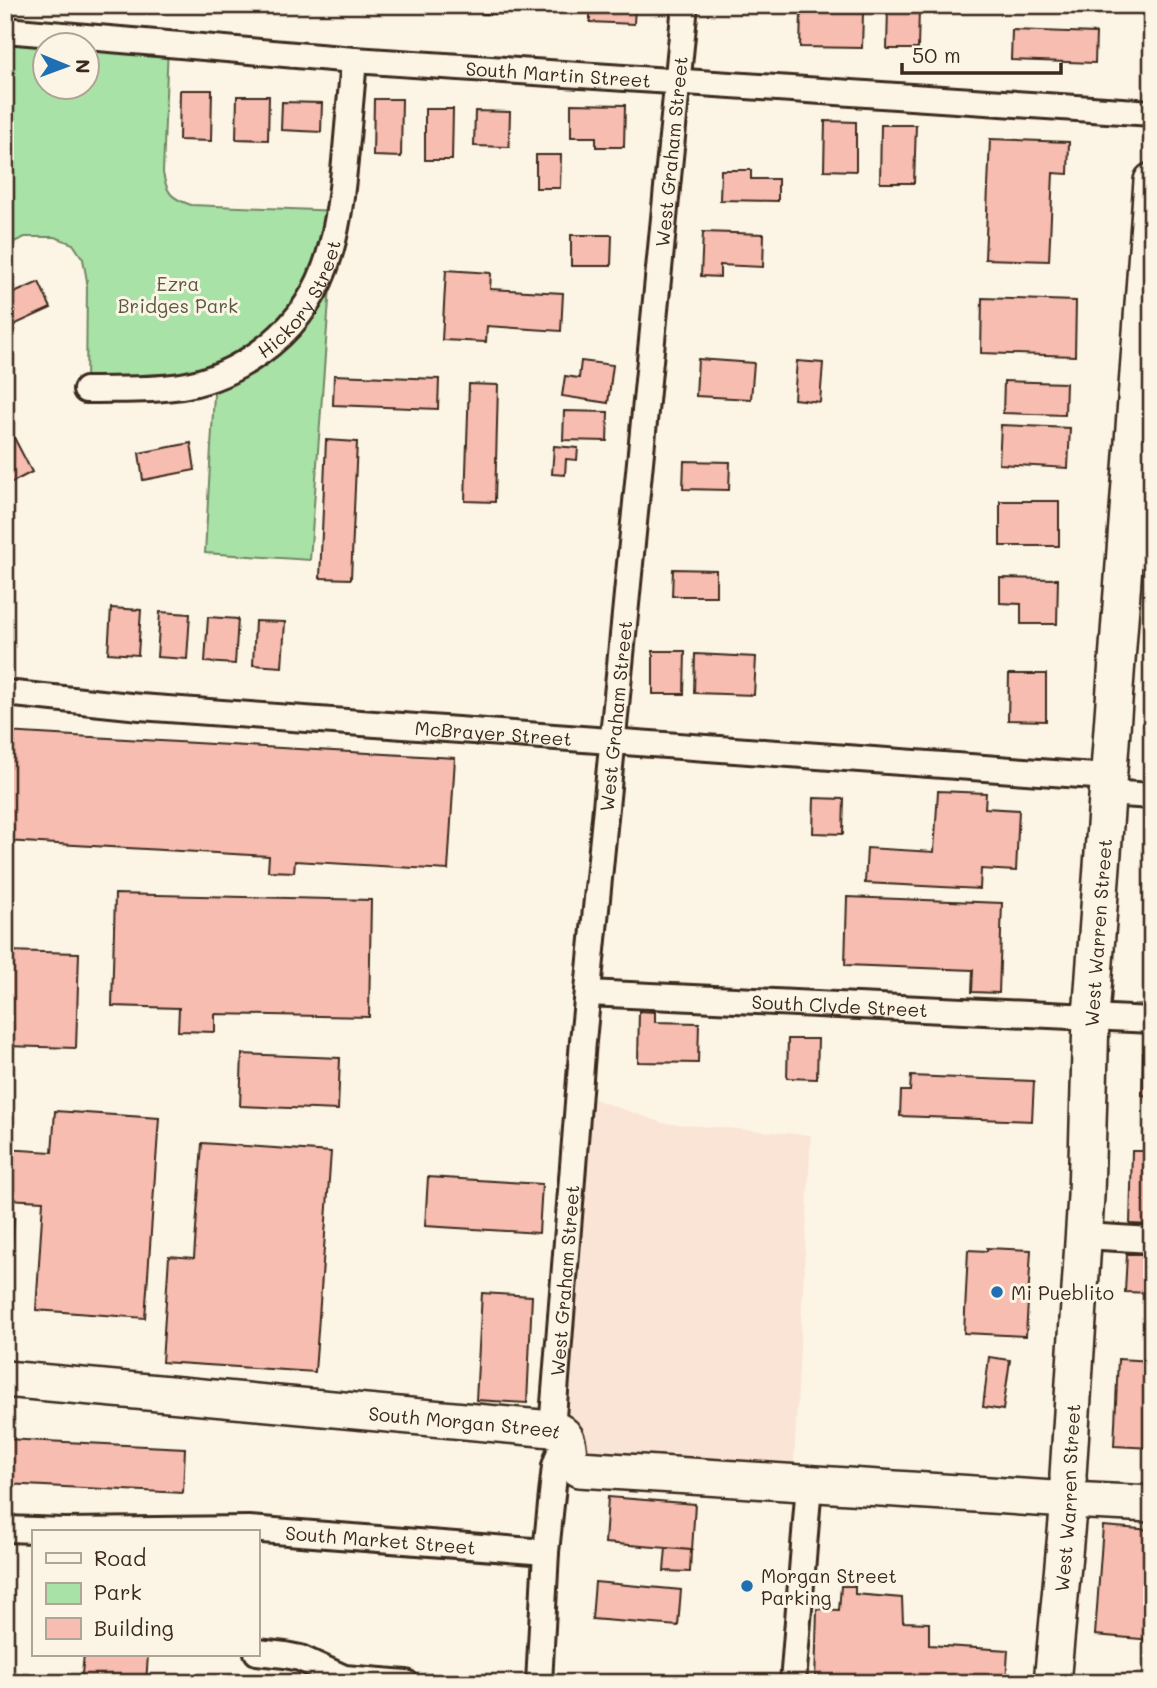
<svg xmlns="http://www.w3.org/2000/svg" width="1157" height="1688" font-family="Mali,sans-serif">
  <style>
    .built { fill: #fae4d5 }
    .green { fill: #a8e2a7; stroke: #728662; stroke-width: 2; fill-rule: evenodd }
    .building { fill: #f7bdb0; stroke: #3b2a1e; stroke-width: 2 }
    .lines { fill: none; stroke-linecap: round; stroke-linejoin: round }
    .street-casing { stroke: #3b2a1e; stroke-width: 30 }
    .secondary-casing { stroke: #3b2a1e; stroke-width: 40 }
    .street { stroke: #fcf5e5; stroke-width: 24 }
    .secondary { stroke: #fcf5e5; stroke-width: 35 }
    .poi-dot { fill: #1f6fb2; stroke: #fcf5e5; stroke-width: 2.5 }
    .labels { text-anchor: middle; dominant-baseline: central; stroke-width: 6; stroke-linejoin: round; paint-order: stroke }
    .street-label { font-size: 19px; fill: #3b2a1e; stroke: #fcf5e5 }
    .park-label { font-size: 19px; fill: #565840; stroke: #fcf5e5 }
    .poi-label { font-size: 19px; fill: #3b2a1e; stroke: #fcf5e5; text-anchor: start }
  </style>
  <rect width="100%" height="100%" fill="#fcf5e5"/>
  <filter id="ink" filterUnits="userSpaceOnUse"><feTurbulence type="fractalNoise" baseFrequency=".0143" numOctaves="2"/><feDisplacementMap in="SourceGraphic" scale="14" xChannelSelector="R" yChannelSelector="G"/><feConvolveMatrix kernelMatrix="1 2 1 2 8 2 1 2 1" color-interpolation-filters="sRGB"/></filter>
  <g filter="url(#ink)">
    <path class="built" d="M 579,1094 L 663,1123 L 811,1135 L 793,1483 L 579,1469 L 563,1432 Z"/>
    <path class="green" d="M 5,30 L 168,44 L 163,173 C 167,194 171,198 191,205 L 340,211 L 333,246 L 310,560 L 205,553 L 215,377 L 86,390 L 87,281 L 83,259 L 73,244 L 55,237 L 25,237 L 5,246 ZM 46,46 L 88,46 L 88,88 L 46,88 Z"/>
    <path class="building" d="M 416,5 L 447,5 L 446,11 L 416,10 Z
      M 483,5 L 519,5 L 519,14 L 483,14 Z
      M 590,5 L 635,5 L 634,24 L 590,22 Z
      M 1020,5 L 1051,5 L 1050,12 L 1019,10 Z
      M 888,7 L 919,8 L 918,49 L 887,49 Z
      M 801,12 L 863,13 L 862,48 L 800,47 Z
      M 1012,30 L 1096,33 L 1095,63 L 1011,60 Z
      M 180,90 L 212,90 L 211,141 L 179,140 Z
      M 237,96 L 269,96 L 268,140 L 236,139 Z
      M 374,99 L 402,99 L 401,157 L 373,156 Z
      M 282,102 L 322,103 L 321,132 L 281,130 Z
      M 571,104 L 625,105 L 624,147 L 596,147 L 596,137 L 571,137 Z
      M 425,109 L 453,109 L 452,160 L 425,160 Z
      M 475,111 L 510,112 L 509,147 L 474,146 Z
      M 825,121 L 856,122 L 856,171 L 824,170 Z
      M 881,125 L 916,125 L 914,183 L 880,183 Z
      M 990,139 L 1069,142 L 1068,174 L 1053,173 L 1049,261 L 985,259 Z
      M 536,155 L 561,155 L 560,188 L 536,188 Z
      M 721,170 L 751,170 L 751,179 L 778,179 L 778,201 L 720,200 Z
      M 703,232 L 764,234 L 763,267 L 720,265 L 720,277 L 701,276 Z
      M 571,235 L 612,235 L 611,266 L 571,266 Z
      M 446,270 L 491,273 L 490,289 L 563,293 L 561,331 L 487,326 L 486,342 L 442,340 Z
      M 39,282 L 51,308 L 5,329 L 5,297 Z
      M 982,298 L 1076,301 L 1075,356 L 981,353 Z
      M 698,359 L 754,363 L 751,399 L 696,396 Z
      M 581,361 L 613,365 L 608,403 L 562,396 L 565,376 L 579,378 Z
      M 797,361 L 823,363 L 820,402 L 794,399 Z
      M 334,375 L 439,379 L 438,409 L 333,405 Z
      M 1004,381 L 1066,383 L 1065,415 L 1003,413 Z
      M 469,384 L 498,385 L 495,502 L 465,501 Z
      M 564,411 L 608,412 L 607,441 L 563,440 Z
      M 1001,425 L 1070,428 L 1068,468 L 999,464 Z
      M 8,426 L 32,472 L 5,486 L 5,427 Z
      M 326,440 L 357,442 L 351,579 L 320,578 Z
      M 191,443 L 195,470 L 143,480 L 139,453 Z
      M 554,446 L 578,448 L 577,460 L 566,459 L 565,475 L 552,474 Z
      M 684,461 L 730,462 L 729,490 L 683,489 Z
      M 1000,501 L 1059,501 L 1059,546 L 1000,546 Z
      M 673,569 L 716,570 L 716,596 L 672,596 Z
      M 1000,578 L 1058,579 L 1057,624 L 1021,624 L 1021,604 L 1000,603 Z
      M 111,608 L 141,610 L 138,655 L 108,653 Z
      M 160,612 L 190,614 L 187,659 L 157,657 Z
      M 208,617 L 238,619 L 235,664 L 205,662 Z
      M 255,621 L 285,622 L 282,667 L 253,665 Z
      M 653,651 L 685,651 L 684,694 L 653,694 Z
      M 695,654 L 756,657 L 754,695 L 694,693 Z
      M 1009,674 L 1046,674 L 1046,721 L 1008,720 Z
      M 5,732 L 455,758 L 448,870 L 295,861 L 294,872 L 268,871 L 269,856 L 5,841 Z
      M 938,791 L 986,793 L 985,808 L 1019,810 L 1016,871 L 981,869 L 980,889 L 865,883 L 867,848 L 934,852 Z
      M 814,798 L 844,799 L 843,834 L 813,833 Z
      M 115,894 L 371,900 L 369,1017 L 215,1014 L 215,1032 L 178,1031 L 179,1008 L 112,1006 Z
      M 847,897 L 1002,903 L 999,993 L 972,992 L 973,970 L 845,965 Z
      M 5,951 L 79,953 L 76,1048 L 5,1046 Z
      M 639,1011 L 655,1012 L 655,1022 L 699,1023 L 698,1063 L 638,1062 Z
      M 788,1039 L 818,1039 L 817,1079 L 787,1078 Z
      M 1143,1053 L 1152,1054 L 1152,1096 L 1142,1095 Z
      M 242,1054 L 340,1058 L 338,1110 L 240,1106 Z
      M 911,1076 L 1034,1081 L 1032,1121 L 900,1116 L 901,1091 L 910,1091 Z
      M 55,1111 L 159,1118 L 145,1318 L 36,1310 L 43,1201 L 7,1199 L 6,1216 L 14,1217 L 8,1303 L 5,1303 L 5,1149 L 52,1152 Z
      M 202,1143 L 331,1152 L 315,1372 L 162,1362 L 169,1256 L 194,1258 Z
      M 1132,1151 L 1152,1151 L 1152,1225 L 1130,1224 Z
      M 428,1177 L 542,1184 L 539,1233 L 425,1226 Z
      M 987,1248 L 1031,1250 L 1026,1336 L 964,1333 L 968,1250 L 987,1251 Z
      M 1127,1254 L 1152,1254 L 1152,1293 L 1125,1292 Z
      M 482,1293 L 532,1296 L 527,1403 L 476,1400 Z
      M 989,1357 L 1010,1360 L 1003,1410 L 983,1407 Z
      M 1118,1359 L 1152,1361 L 1152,1448 L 1114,1446 Z
      M 5,1439 L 185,1448 L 183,1493 L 5,1484 Z
      M 608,1497 L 695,1504 L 692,1550 L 605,1543 Z
      M 1103,1526 L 1152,1530 L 1152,1640 L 1095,1635 Z
      M 666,1548 L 691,1550 L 690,1572 L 664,1571 Z
      M 595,1582 L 681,1590 L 678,1626 L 592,1619 Z
      M 841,1586 L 855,1586 L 855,1594 L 902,1598 L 903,1622 L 929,1623 L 929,1645 L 1008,1650 L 1006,1683 L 815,1683 L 817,1609 L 839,1610 Z
      M 84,1655 L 148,1655 L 146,1683 L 81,1683 Z"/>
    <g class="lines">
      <defs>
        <g id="street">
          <path id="s1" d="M 5,30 L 354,60 L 1152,113"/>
          <path id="s2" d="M 86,390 C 117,389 157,391 187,385 C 213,380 238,368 259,353 C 328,304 337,239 345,161 C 348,127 351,94 354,60"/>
          <path id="s3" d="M 5,693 L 140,707 L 1108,777"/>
          <path d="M 1107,793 L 1152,796"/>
          <path id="s4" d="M 588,993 L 1152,1020"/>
          <path d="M 1084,1236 L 1152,1240"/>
          <path id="s5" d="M 552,1429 L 583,1041 L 685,5"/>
          <path id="s6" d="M 5,1529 L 65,1531 L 249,1529 L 546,1552"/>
          <path d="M 257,1652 L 285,1655 L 300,1658 L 344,1678 L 406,1683"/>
          <path d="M 539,1683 L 546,1552 L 555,1466 L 559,1454 L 568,1444"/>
          <path d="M 793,1683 L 809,1484"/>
        </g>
        <g id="secondary">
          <path id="s7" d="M 5,1379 L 552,1429 C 579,1436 559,1458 579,1469 L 1069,1500 L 1152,1504"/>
          <path id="s8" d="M 1052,1683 L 1069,1500 L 1068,1475 L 1086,1196 L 1091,1017 L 1152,181"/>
        </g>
      </defs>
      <use href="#street" class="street-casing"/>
      <use href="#secondary" class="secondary-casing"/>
      <use href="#street" class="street"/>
      <use href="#secondary" class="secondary"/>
    </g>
  </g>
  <g class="poi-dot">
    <circle cx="997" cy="1292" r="7"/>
    <circle cx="747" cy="1586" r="7"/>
  </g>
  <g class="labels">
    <g class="street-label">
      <text stroke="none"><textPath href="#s1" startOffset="555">South Martin Street</textPath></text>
      <text stroke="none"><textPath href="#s5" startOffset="1283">West Graham Street</textPath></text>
      <text stroke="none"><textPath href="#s2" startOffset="250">Hickory Street</textPath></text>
      <text stroke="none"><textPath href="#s5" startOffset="716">West Graham Street</textPath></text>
      <text stroke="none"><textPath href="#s3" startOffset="490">McBrayer Street</textPath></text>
      <text stroke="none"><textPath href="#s8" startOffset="752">West Warren Street</textPath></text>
      <text stroke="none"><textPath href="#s4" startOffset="252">South Clyde Street</textPath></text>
      <text stroke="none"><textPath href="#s5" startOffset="149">West Graham Street</textPath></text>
      <text stroke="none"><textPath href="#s7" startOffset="462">South Morgan Street</textPath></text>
      <text stroke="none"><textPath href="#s8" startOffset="186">West Warren Street</textPath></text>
      <text stroke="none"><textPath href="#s6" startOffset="376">South Market Street</textPath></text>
    </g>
    <g class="park-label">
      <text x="178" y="283">Ezra<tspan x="178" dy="22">Bridges Park</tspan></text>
    </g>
    <g class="poi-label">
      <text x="1011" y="1292">Mi Pueblito</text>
      <text x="761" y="1575">Morgan Street<tspan x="761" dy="22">Parking</tspan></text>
    </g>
  </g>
  <rect width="1157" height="1688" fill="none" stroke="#fcf5e5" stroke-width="28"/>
  <rect x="14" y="14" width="1129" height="1660" fill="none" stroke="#3b2a1e" stroke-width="2.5" filter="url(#ink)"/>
  <rect x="32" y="1530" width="228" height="126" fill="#fcf5e5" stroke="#afa495" stroke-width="2"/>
  <rect x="46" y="1553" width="35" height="10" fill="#fcf5e5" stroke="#afa495" stroke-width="2"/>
  <text x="94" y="1566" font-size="21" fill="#3b2a1e">Road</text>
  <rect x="46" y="1583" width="35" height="21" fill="#a8e2a7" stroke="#afa495" stroke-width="2"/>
  <text x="94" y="1600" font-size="21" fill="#3b2a1e">Park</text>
  <rect x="46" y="1618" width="35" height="21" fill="#f7bdb0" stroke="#afa495" stroke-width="2"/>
  <text x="94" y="1636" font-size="21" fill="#3b2a1e">Building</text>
  <g transform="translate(66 66) rotate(91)"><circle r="33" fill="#fcf5e5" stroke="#afa495" stroke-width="2"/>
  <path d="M0-5L12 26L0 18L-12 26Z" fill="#1f6fb2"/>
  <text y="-10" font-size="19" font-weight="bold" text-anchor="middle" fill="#3b2a1e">N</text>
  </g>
  <path d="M902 63v10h159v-10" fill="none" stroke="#3b2a1e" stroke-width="3.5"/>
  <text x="912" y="63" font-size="21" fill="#3b2a1e" stroke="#fcf5e5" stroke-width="5" paint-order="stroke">50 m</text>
</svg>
